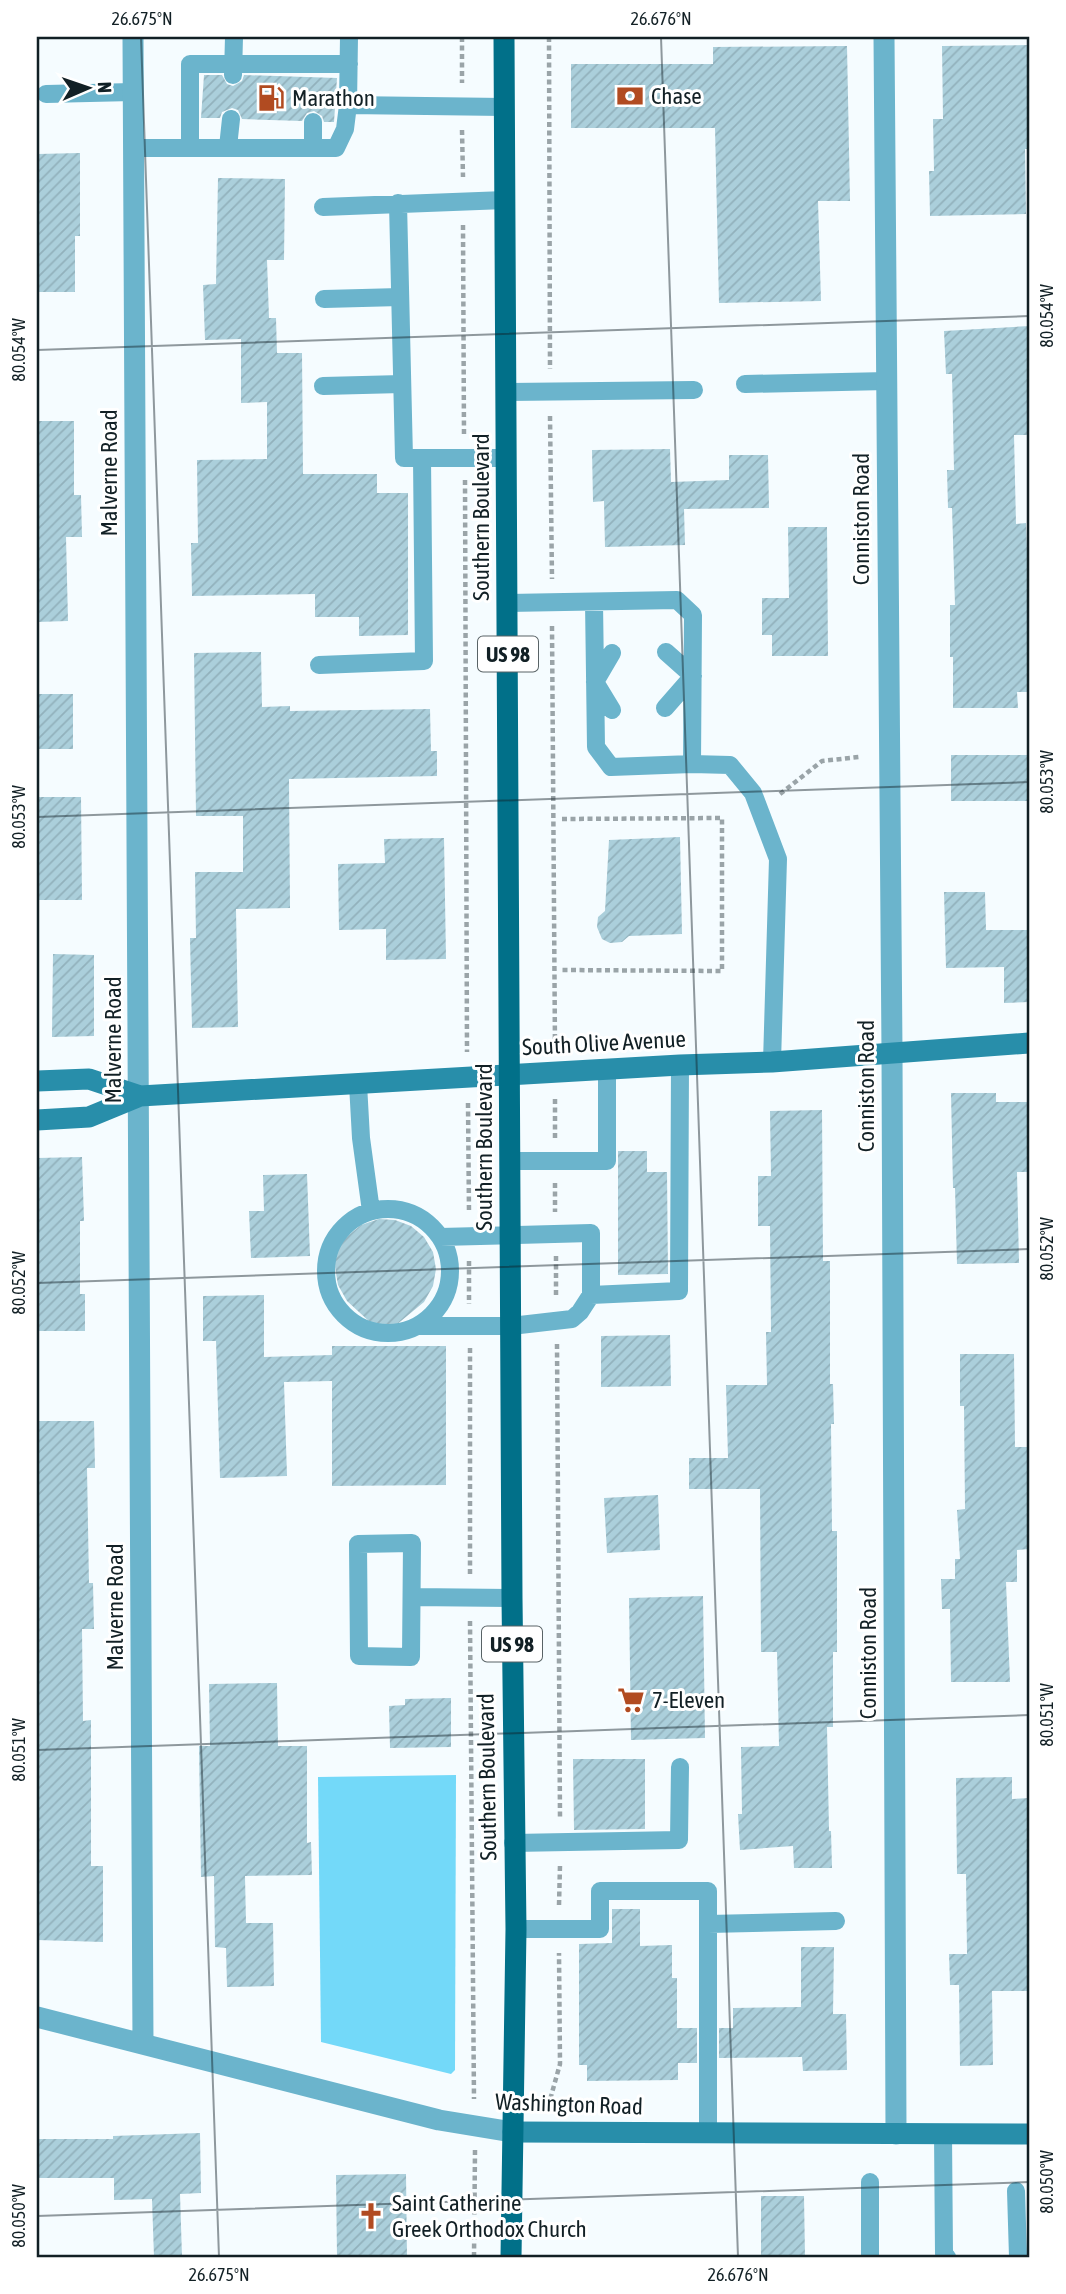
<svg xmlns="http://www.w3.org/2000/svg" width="1066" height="2294" font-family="'Asap Condensed',sans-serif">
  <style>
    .green { fill: #73d9f9 }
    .building { fill: url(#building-hatch) }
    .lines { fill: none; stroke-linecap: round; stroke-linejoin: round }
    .path { stroke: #9aa4a8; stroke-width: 4.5; stroke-dasharray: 5 3.5; stroke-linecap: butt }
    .lane { stroke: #6bb4cc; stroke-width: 18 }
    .street { stroke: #6bb4cc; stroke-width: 21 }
    .secondary { stroke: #288eaa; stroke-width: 21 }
    .primary { stroke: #017089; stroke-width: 21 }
    .ticks { fill: none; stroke: #122025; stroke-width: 2; stroke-opacity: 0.45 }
    .labels { text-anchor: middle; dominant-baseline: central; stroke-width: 6; stroke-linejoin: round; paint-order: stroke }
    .shield { fill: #fff; stroke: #596366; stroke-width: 2 }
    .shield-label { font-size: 21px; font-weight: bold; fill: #122025 }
    .poi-label { font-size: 23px; fill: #122025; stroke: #fff; text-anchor: start }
    .street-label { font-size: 23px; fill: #122025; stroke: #fff }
    .neatline { fill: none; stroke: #122025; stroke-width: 2.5 }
    .ticks-label { font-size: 18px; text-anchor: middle; fill: #122025 }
  </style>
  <defs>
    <pattern id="building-hatch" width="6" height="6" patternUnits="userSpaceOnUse" patternTransform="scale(1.75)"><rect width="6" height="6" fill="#abcfdb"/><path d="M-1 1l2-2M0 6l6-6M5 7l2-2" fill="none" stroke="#92b1bc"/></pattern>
  </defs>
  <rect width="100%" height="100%" fill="#f5fcff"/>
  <path class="green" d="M 456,1775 L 455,2070 L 451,2074 L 321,2042 L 318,1777 Z"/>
  <path class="building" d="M 1029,45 L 1029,149 L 1025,149 L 1026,214 L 930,216 L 929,171 L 934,171 L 933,119 L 943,119 L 942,46 Z
    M 847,46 L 850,201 L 818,201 L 821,301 L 719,303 L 715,128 L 571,128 L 571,64 L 713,64 L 713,47 Z
    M 204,75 L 222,75 L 227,84 L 233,86 L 242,81 L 244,75 L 337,78 L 334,122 L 324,122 L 322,116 L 314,111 L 307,113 L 302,121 L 242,119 L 238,110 L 232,108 L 222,112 L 220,118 L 201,118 Z
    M 80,153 L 80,236 L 75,236 L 75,292 L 37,292 L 38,154 Z
    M 218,178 L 285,179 L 284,260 L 267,260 L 269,318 L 276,318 L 277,353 L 302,353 L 303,474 L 377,474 L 377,493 L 408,493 L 408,635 L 359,636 L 359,617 L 315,617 L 315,594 L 192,596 L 191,543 L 198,543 L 197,460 L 267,459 L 267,402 L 241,403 L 241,339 L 205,340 L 203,285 L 216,284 Z
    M 1029,326 L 1029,435 L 1014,435 L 1016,524 L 1026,523 L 1029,602 L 1029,692 L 1017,692 L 1018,708 L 953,708 L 953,657 L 950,657 L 950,605 L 955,605 L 952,508 L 948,508 L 947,470 L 954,470 L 952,374 L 946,374 L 944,331 Z
    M 37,421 L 74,421 L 74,495 L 81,495 L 82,537 L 66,537 L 68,621 L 37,622 Z
    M 670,449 L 671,482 L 729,480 L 729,455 L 768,455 L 769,508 L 684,509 L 685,545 L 605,547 L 604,501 L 593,502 L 592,450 Z
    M 788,527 L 827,527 L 828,656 L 772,656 L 772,635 L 762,635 L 762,598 L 789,598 Z
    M 261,652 L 262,707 L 290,706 L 290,711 L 430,709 L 431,751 L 437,751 L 437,776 L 289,779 L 290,908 L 236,909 L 238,1027 L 192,1028 L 190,938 L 196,938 L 195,872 L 243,872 L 243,816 L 196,816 L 194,653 Z
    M 37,694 L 73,694 L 73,749 L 37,749 Z
    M 951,755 L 1029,755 L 1029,801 L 951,801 Z
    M 37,797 L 81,797 L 82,900 L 37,900 Z
    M 680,837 L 682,934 L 629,936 L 622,942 L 610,943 L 602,939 L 597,927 L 598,917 L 605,911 L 609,840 Z
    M 444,838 L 446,959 L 386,960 L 386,929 L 339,930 L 338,864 L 385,863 L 384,839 Z
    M 944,892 L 985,892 L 986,930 L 1029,930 L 1029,1002 L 1004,1003 L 1004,967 L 946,968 Z
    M 53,954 L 94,955 L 94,1036 L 52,1037 Z
    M 951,1093 L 996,1093 L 996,1102 L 1029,1102 L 1029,1172 L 1017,1172 L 1019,1263 L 957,1264 L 955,1188 L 953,1188 Z
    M 822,1110 L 823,1261 L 830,1261 L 830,1384 L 833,1384 L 834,1424 L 831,1424 L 832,1531 L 837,1531 L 837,1652 L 833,1652 L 833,1727 L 827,1727 L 829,1831 L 831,1831 L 832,1868 L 794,1868 L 793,1846 L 740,1850 L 738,1814 L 742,1814 L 741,1747 L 779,1746 L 777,1652 L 761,1652 L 760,1489 L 689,1489 L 689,1458 L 728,1458 L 726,1385 L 767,1385 L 766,1332 L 771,1332 L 770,1226 L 758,1226 L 758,1176 L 771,1176 L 770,1111 Z
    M 618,1151 L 647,1151 L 647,1172 L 667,1172 L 668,1274 L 618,1275 Z
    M 82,1157 L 84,1221 L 80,1221 L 80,1294 L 85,1294 L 85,1331 L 37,1331 L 37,1158 Z
    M 307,1174 L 310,1256 L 251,1258 L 249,1211 L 264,1211 L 263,1175 Z
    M 379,1219 L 395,1220 L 411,1226 L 424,1237 L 433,1252 L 436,1269 L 433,1286 L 424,1302 L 384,1335 L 347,1301 L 338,1285 L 332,1249 L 361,1225 Z
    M 264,1295 L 264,1357 L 332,1355 L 332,1346 L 446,1346 L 446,1485 L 332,1486 L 332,1381 L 284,1382 L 287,1476 L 220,1478 L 216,1341 L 203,1341 L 203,1296 Z
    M 670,1335 L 671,1386 L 601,1387 L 601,1336 Z
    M 960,1354 L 1014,1354 L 1015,1447 L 1029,1447 L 1029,1549 L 1017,1550 L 1017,1582 L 1006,1582 L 1010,1682 L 951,1682 L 950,1609 L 942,1609 L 941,1579 L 955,1579 L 955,1559 L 960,1559 L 957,1510 L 965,1509 L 964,1406 L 960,1406 Z
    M 37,1421 L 94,1421 L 95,1468 L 87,1468 L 89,1583 L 93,1583 L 94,1629 L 82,1629 L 83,1721 L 91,1720 L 91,1866 L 103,1866 L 103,1942 L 37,1940 Z
    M 658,1495 L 660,1550 L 607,1553 L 604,1498 Z
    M 703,1596 L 705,1738 L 631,1740 L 629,1598 Z
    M 277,1683 L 278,1746 L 307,1746 L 307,1843 L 311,1842 L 312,1875 L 245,1876 L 246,1923 L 273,1923 L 274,1986 L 227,1987 L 226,1948 L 215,1947 L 214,1876 L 201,1877 L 199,1746 L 210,1746 L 209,1684 Z
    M 451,1698 L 451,1747 L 390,1748 L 389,1706 L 405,1705 L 405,1699 Z
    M 573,1759 L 645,1759 L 645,1829 L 574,1830 Z
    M 1012,1777 L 1012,1799 L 1029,1798 L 1029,1991 L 992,1991 L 993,2065 L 960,2066 L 959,1985 L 950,1985 L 949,1954 L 967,1954 L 966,1874 L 957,1874 L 956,1778 Z
    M 612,1909 L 640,1909 L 640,1946 L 672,1945 L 672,1978 L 677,1978 L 677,2028 L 697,2028 L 697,2063 L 678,2063 L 678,2080 L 587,2081 L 587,2065 L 579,2065 L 579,1944 L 612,1943 Z
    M 801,1947 L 834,1947 L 833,2014 L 846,2014 L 847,2070 L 803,2071 L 802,2057 L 719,2058 L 719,2028 L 733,2028 L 733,2008 L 801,2007 Z
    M 200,2133 L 201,2193 L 180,2194 L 182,2257 L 154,2257 L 152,2199 L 114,2200 L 114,2178 L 37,2178 L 37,2139 L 113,2139 L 113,2136 Z
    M 406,2174 L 407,2257 L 337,2257 L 336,2175 Z
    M 761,2196 L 804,2196 L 805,2257 L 761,2257 Z"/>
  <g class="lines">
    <path class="path" d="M 462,37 L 462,83
      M 549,37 L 550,369
      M 462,130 L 463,177
      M 463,225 L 464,436
      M 550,416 L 552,579
      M 465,480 L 467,1052
      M 552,626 L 555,1048
      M 780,794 L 822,761 L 859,757
      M 562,819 L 722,818 L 722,971 L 562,970
      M 555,1099 L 555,1139
      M 468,1103 L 469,1213
      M 555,1183 L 555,1212
      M 556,1256 L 556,1296
      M 469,1261 L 469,1304
      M 557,1344 L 560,1818
      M 470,1348 L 470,1574
      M 470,1621 L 474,2099
      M 559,1905 L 560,1865
      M 548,2107 L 560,2064 L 559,1953
      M 474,2257 L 475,2150"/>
    <path class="lane" d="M 233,75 L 234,37
      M 46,94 L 133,92
      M 348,105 L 349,37
      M 313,122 L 313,148
      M 190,147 L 190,64 L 349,64
      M 228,147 L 231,119
      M 133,148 L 336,148 L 345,129 L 348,105 L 504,107
      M 398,203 L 404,458 L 507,458
      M 323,207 L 505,200
      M 324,299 L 400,297
      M 745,384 L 887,381
      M 323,386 L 402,384
      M 506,392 L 694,390
      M 594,602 L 596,747 L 611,767 L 692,764
      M 508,603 L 677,600 L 693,615 L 692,764 L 730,765 L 753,793 L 778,859 L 772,1062
      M 612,653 L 595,682 L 612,710
      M 319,665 L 424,661 L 422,458
      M 665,708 L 693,676 L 666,652
      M 358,1084 L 361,1138 L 371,1211
      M 510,1161 L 607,1161 L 607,1069
      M326 1271a62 62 0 1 1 124 0a62 62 0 1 1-124 0Z
      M 591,1295 L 679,1291 L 680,1065
      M 417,1326 L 511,1326 L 572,1319 L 580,1312 L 591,1295 L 591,1233 L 440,1237
      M 412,1543 L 411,1657 L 359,1656 L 358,1544 Z
      M 412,1597 L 512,1598
      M 513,1843 L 679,1840 L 680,1767
      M 708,1924 L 836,1921
      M 516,1929 L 600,1929 L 600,1891 L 708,1891 L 708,2134
      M 943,2134 L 944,2254 L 947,2257
      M 870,2182 L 870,2257
      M 1016,2191 L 1018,2257"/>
    <path class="street" d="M 133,37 L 143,2043
      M 884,37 L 892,1052 L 896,2134
      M 37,2017 L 439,2120 L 513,2132"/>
    <path class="secondary" d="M 37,1081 L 89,1079 L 140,1096
      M 37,1120 L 89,1117 L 140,1096 L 680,1065 L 772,1062 L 1029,1043
      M 513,2132 L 1029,2134"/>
    <path class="primary" d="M 504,37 L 512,1598 L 516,1929 L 511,2257"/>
  </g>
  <path class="ticks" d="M 141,37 L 219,2257M 661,37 L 738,2257M 37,350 L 1029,316M 37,817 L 1029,782M 37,1283 L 1029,1249M 37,1750 L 1029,1715M 37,2216 L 1029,2182"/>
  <defs>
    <symbol id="bank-bare" viewBox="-9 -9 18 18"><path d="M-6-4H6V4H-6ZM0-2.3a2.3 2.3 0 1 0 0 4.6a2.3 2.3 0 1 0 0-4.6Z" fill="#b14b21" stroke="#fff" stroke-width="2.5" paint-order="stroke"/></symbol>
    <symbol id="fuel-bare" viewBox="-9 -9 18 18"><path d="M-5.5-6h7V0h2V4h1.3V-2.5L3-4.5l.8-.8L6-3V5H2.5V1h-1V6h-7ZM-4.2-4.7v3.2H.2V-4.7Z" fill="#b14b21" stroke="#fff" stroke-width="2.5" paint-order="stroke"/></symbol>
    <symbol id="supermarket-bare" viewBox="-9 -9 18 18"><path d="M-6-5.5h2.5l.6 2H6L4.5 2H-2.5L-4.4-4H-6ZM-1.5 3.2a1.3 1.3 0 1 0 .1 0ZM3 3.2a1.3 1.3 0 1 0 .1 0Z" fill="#b14b21" stroke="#fff" stroke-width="2.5" paint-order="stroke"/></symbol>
    <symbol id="church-bare" viewBox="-9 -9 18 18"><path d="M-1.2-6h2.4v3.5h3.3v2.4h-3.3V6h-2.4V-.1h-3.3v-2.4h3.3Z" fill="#b14b21" stroke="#fff" stroke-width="2.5" paint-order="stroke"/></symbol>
  </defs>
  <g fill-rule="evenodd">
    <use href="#bank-bare" x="611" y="77" width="38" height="38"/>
    <use href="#fuel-bare" x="252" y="79" width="38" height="38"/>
    <use href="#supermarket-bare" x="612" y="1681" width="38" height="38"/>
    <use href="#church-bare" x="352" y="2197" width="38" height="38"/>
  </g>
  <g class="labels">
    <g class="shield">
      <rect x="478" y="636.5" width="60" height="35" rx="5"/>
      <rect x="482" y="1626.5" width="60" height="35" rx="5"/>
    </g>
    <g class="shield-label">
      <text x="508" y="654">US 98</text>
      <text x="512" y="1644">US 98</text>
    </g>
    <g class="poi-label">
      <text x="651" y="96">Chase</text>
      <text x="292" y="98">Marathon</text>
      <text x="652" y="1700">7-Eleven</text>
      <text x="392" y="2203">Saint Catherine<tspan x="392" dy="26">Greek Orthodox Church</tspan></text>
    </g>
    <g class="street-label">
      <text transform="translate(109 473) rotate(-90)">Malverne Road</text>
      <text transform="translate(481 517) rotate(-90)">Southern Boulevard</text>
      <text transform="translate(861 519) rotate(-90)">Conniston Road</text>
      <text transform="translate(113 1040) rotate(-90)">Malverne Road</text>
      <text transform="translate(604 1043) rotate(-3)">South Olive Avenue</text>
      <text transform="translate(866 1086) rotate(-90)">Conniston Road</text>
      <text transform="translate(484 1147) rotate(-90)">Southern Boulevard</text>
      <text transform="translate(115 1607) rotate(-90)">Malverne Road</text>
      <text transform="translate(868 1653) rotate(-90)">Conniston Road</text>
      <text transform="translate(487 1777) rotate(-91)">Southern Boulevard</text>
      <text transform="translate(569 2104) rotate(2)">Washington Road</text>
    </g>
  </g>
  <rect width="1066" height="2294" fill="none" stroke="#ffffff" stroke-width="77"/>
  <g transform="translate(88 88) rotate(88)" stroke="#ffffff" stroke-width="5" paint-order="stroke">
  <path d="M0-5L12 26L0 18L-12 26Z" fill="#122025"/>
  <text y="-10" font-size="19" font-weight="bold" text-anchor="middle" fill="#122025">N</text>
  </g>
  <rect x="38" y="38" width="990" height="2218" class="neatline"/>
  <g class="ticks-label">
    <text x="142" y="25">26.675°N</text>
    <text x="661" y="25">26.676°N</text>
    <text transform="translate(1047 316) rotate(-90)" y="6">80.054°W</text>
    <text transform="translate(19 350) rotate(-90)" y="6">80.054°W</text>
    <text transform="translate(1047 782) rotate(-90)" y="6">80.053°W</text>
    <text transform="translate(19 817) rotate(-90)" y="6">80.053°W</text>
    <text transform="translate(1047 1249) rotate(-90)" y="6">80.052°W</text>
    <text transform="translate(19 1283) rotate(-90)" y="6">80.052°W</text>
    <text transform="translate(1047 1715) rotate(-90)" y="6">80.051°W</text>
    <text transform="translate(19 1750) rotate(-90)" y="6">80.051°W</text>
    <text transform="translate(1047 2182) rotate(-90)" y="6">80.050°W</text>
    <text transform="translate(19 2216) rotate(-90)" y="6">80.050°W</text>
    <text x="219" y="2281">26.675°N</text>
    <text x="738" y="2281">26.676°N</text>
  </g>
</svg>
